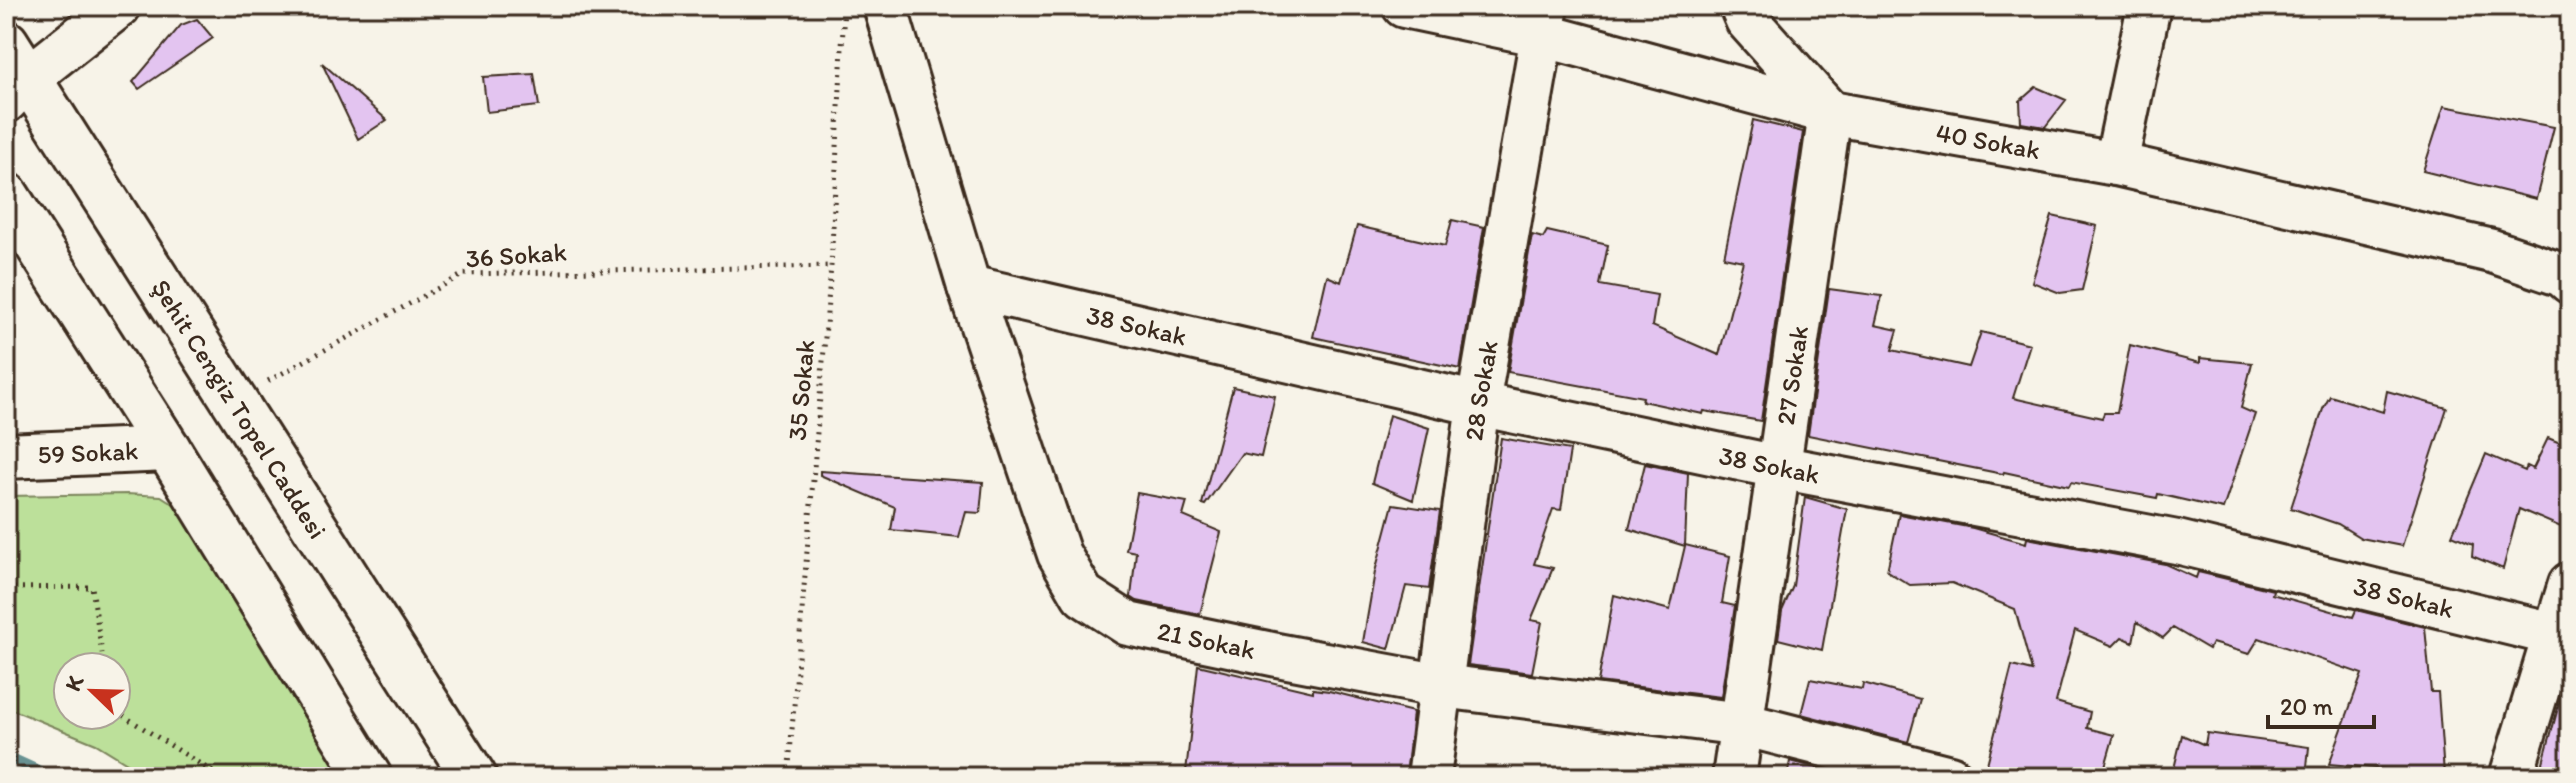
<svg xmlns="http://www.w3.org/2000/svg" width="2576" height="783" font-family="Itim,sans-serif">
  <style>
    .green { fill: #bce09a; stroke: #7c855c; stroke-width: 2; fill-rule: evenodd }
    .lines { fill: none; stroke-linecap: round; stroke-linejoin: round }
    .stream { stroke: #689292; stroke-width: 11 }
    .building { fill: #e3c4f0; stroke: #3b2a1e; stroke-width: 2 }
    .minor-casing { stroke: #3b2a1e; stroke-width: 48 }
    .tertiary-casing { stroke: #3b2a1e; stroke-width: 50 }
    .secondary-casing { stroke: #3b2a1e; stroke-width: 50 }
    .path { stroke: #3b2a1e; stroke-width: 5; stroke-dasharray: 2 6; stroke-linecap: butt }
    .minor { stroke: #f7f3e8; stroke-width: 42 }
    .tertiary { stroke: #f7f3e8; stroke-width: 44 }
    .secondary { stroke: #f7f3e8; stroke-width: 44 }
    .labels { text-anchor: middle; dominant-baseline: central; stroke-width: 6; stroke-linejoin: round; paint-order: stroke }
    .street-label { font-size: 26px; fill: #3b2a1e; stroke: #f7f3e8 }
  </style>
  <rect width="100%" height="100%" fill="#f7f3e8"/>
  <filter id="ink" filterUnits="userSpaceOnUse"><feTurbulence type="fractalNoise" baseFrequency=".0125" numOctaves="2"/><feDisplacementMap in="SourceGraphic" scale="16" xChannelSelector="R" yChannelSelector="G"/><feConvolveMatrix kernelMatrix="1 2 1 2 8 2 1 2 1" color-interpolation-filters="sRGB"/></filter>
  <g filter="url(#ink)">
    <path class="green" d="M 127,494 L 161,496 L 180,508 L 342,777 L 150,777 L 96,744 L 6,707 L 6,496 ZM 68,667 L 116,667 L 116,715 L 68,715 Z"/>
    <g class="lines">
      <path class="stream" d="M 6,756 L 52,777"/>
    </g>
    <path class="building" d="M 197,19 L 213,38 L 139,89 L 133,82 L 181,25 Z
      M 322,63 L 387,120 L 358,139 Z
      M 534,74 L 539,106 L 487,112 L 483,77 Z
      M 2036,87 L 2066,100 L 2045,127 L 2021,123 L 2020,101 Z
      M 2444,106 L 2554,127 L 2536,199 L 2423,171 Z
      M 1753,120 L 1803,132 L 1761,421 L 1704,411 L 1703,414 L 1642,401 L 1643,397 L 1508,372 L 1532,235 L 1543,238 L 1547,231 L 1608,245 L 1600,285 L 1657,295 L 1652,326 L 1719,355 L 1743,261 L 1724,257 Z
      M 2052,216 L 2097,226 L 2082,290 L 2060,293 L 2032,282 Z
      M 1452,220 L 1484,227 L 1460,369 L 1313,337 L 1327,276 L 1341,282 L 1357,226 L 1445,246 Z
      M 1829,289 L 1882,296 L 1875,325 L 1898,330 L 1892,350 L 1969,367 L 1981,332 L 2030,344 L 2013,398 L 2102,418 L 2104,413 L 2117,413 L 2130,345 L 2200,363 L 2200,358 L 2252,363 L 2241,408 L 2255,414 L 2223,509 L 2158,494 L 2157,498 L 2071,482 L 2069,486 L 2004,472 L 2003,474 L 1808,435 Z
      M 1233,387 L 1275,396 L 1261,457 L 1242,453 L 1205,505 L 1202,504 Z
      M 2387,391 L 2447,408 L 2402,546 L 2361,538 L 2338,524 L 2291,508 L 2323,409 L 2330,396 L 2383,412 Z
      M 1389,415 L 1429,428 L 1413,500 L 1372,483 Z
      M 1501,438 L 1570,450 L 1561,510 L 1553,509 L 1534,564 L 1553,568 L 1531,620 L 1542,622 L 1532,673 L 1468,665 Z
      M 2548,438 L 2570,447 L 2570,531 L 2519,509 L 2503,569 L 2472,556 L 2473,544 L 2452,535 L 2486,454 L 2525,471 L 2527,466 L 2533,469 Z
      M 1645,464 L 1688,473 L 1685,545 L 1730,556 L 1722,603 L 1735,606 L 1721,697 L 1598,682 L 1614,595 L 1670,610 L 1685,546 L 1629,529 Z
      M 820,471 L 983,482 L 980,513 L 966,512 L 959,537 L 891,530 L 895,507 L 820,475 Z
      M 1137,493 L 1187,502 L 1183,516 L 1221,532 L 1200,614 L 1137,601 L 1131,597 L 1136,552 L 1126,550 Z
      M 1805,497 L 1847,509 L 1822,650 L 1778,639 L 1782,611 L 1793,586 Z
      M 1393,504 L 1440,511 L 1429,589 L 1406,586 L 1389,649 L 1363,642 L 1375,572 Z
      M 1899,514 L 1973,528 L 2026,543 L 2027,538 L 2165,564 L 2196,578 L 2198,572 L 2273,590 L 2272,594 L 2353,617 L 2356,610 L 2425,627 L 2431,692 L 2438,692 L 2444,774 L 2329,764 L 2362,674 L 2259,638 L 2249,654 L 2212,643 L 2209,649 L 2173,628 L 2163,638 L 2137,622 L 2133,642 L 2122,637 L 2113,646 L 2075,630 L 2056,702 L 2090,712 L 2087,728 L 2114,735 L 2102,777 L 2005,777 L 1985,772 L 2012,666 L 2032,671 L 2015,609 L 1952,583 L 1910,585 L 1887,571 Z
      M 1198,665 L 1313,692 L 1313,689 L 1329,691 L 1413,712 L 1406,777 L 1221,777 L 1186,772 Z
      M 1810,679 L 1862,689 L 1863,683 L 1920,699 L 1908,742 L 1801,714 Z
      M 2561,697 L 2570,698 L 2570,777 L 2539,777 Z
      M 2207,733 L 2309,747 L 2306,777 L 2172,777 L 2182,735 L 2205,745 Z
      M 1790,761 L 1853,777 L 1787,777 Z"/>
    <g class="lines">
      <defs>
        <g id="minor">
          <path id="s1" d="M 885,6 L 969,287 L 1059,554 L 1083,595 L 1128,624 L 1277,655 L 1442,686 L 1742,724 L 1950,777"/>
          <path id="s2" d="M 1404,6 L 1542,35 L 1830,113 L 2116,164 L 2492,251 L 2562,275 L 2570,282"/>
          <path d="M 6,101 L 28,78 L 119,6"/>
          <path d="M 2116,164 L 2149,6"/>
          <path id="s3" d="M 969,287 L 1478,404 L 1778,467 L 2177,542 L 2570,638"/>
          <path id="s4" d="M 1429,777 L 1478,404 L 1547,6"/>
          <path id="s5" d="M 1734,777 L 1830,113 L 1747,20 L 1741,6"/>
          <path d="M 2511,777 L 2570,584"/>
        </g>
        <g id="tertiary">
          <path id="s6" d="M 6,456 L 168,449"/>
        </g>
        <g id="secondary">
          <path id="s7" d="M 6,43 L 474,777"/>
          <path d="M 6,195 L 168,449 L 369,777"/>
        </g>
      </defs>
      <use href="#minor" class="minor-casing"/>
      <use href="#tertiary" class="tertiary-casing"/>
      <use href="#secondary" class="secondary-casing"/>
      <path class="path" d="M 268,381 L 464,274 L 831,266
        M 6,588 L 92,587 L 104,667
        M 116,711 L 221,777
        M 788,777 L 831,266 L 844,8"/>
      <use href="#minor" class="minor"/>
      <use href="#tertiary" class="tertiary"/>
      <use href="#secondary" class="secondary"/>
    </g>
  </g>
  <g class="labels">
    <g class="street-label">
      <text stroke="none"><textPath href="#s2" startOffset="600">40 Sokak</textPath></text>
      <text transform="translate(516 255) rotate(-4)">36 Sokak</text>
      <text stroke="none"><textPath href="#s3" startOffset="172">38 Sokak</textPath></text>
      <text stroke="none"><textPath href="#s5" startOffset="406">27 Sokak</textPath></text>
      <text transform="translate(801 390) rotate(-85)">35 Sokak</text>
      <text stroke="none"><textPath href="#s4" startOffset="390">28 Sokak</textPath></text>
      <text stroke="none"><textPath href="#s7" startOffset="434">Şehit Cengiz Topel Caddesi</textPath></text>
      <text stroke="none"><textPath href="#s6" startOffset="82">59 Sokak</textPath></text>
      <text stroke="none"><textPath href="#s3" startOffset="820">38 Sokak</textPath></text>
      <text stroke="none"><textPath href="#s3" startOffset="1468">38 Sokak</textPath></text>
      <text stroke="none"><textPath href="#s1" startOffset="756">21 Sokak</textPath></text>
    </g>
  </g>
  <rect width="2576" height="783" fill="none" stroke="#f7f3e8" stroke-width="32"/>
  <rect x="16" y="16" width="2544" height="751" fill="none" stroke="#3b2a1e" stroke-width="3" filter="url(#ink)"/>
  <g transform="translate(92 691) rotate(293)"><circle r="38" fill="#f7f3e8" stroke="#aca397" stroke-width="2"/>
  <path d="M0-6L14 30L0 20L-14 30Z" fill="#c8321e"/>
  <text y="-12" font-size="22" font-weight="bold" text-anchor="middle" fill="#3b2a1e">K</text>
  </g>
  <path d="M2268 715v12h106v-12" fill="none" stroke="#3b2a1e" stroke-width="4"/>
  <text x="2280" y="715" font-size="24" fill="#3b2a1e" stroke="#f7f3e8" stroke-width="6" paint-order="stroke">20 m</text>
</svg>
